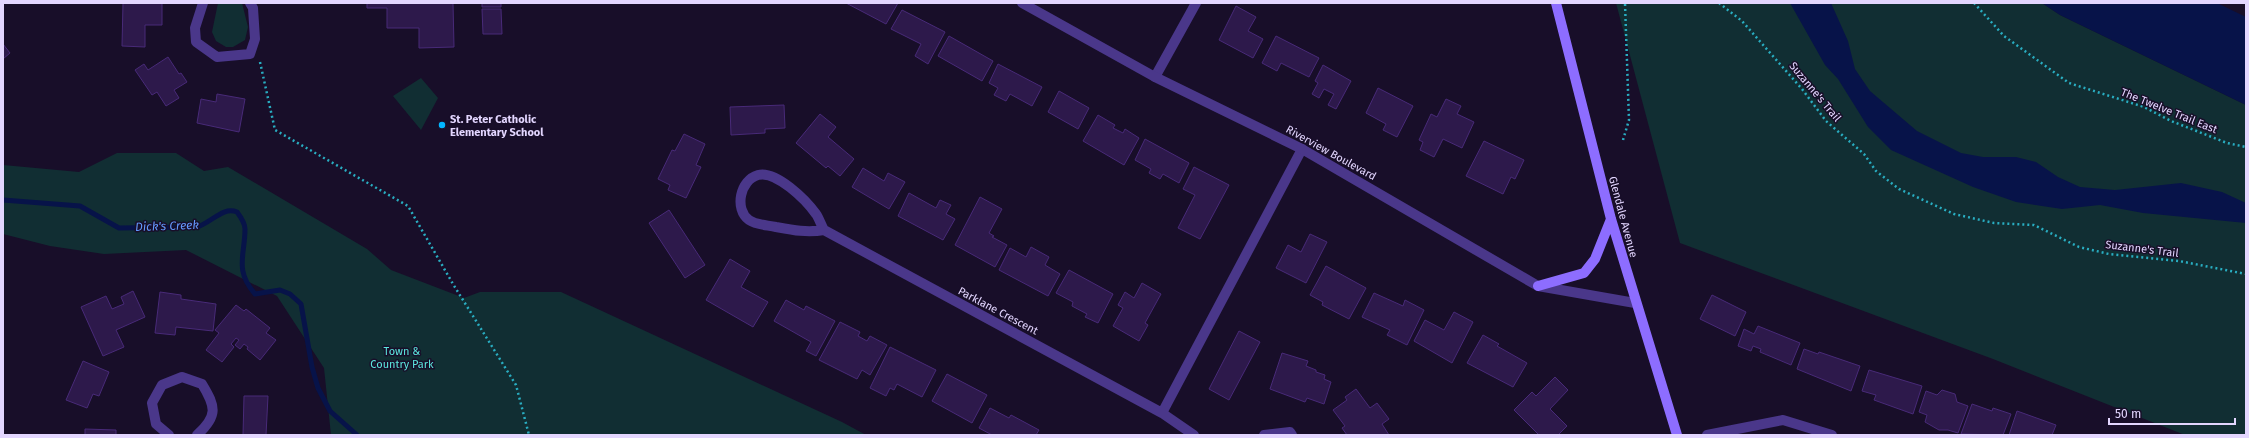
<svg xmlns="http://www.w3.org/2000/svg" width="2249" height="438" font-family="'Fira Sans',sans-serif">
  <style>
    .green { fill: #112e33 }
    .water { fill: #071349 }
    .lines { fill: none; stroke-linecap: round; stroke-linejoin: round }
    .stream { stroke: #071349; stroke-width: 5 }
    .building { fill: #2d194b; stroke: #482a78 }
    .path { stroke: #29adc1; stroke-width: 2.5; stroke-dasharray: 2 3; stroke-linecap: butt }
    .minor { stroke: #4a378a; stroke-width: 10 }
    .tertiary { stroke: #4a378a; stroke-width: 10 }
    .secondary { stroke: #8d6dff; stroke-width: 10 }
    .poi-dot { fill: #02b5ff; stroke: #180e29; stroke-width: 1.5 }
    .labels { text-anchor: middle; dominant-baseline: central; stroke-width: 3; stroke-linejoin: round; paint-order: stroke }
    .street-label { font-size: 11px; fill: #e3d6ff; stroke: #180e29 }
    .poi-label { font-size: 11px; font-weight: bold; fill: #e3d6ff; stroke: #180e29; text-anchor: start }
    .park-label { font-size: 11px; fill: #5be7de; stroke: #180e29 }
    .water-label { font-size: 12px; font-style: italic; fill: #649aff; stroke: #180e29 }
  </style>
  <rect width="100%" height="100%" fill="#180e29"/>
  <path class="green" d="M 218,3 L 242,3 L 248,27 L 245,40 L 233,47 L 226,47 L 216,41 L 212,32 Z
    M 1616,3 L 2042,3 L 2060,15 L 2246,105 L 2246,435 L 2185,435 L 1993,359 L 1680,243 Z
    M 421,78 L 438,98 L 421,130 L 393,96 Z
    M 117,153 L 176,153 L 204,171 L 228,167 L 367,249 L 391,270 L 464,298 L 480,292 L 561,292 L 842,422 L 866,435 L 331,435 L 324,368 L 277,296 L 186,250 L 104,254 L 50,246 L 3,234 L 3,165 L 79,172 Z"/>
  <path class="water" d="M 1790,3 L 1831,3 L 1848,41 L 1855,69 L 1870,91 L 1917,131 L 1961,153 L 1983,157 L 2016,157 L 2036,162 L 2058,177 L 2080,187 L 2115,190 L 2181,183 L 2222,192 L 2246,203 L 2246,223 L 2143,213 L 2100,205 L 2062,209 L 2016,202 L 1973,187 L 1891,150 L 1868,127 L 1838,79 L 1825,65 Z
    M 2042,3 L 2217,3 L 2246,17 L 2246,105 L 2060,15 Z"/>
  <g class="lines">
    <path class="stream" d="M 3,200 L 80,206 L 119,228 L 197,227 C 211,223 223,206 237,212 C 240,216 245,223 245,229 C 245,255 234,270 255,294 L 280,290 L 290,294 L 301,304 L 312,367 L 318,388 L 330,411 L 357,435"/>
  </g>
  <path class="building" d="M 123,3 L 162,3 L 162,25 L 145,25 L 145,47 L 122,46 Z
    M 367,3 L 453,3 L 454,47 L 419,48 L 419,28 L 387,28 L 387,8 L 367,8 Z
    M 482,3 L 501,3 L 501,7 L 482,7 Z
    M 846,3 L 898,3 L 886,24 Z
    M 1236,6 L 1256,17 L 1248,31 L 1263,39 L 1253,58 L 1219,40 Z
    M 482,9 L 501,9 L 502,34 L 483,34 Z
    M 902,10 L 945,32 L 928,64 L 915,56 L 921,44 L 891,29 Z
    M 949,36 L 993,61 L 982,81 L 938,56 Z
    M 1276,36 L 1319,58 L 1309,77 L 1281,63 L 1277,71 L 1262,63 Z
    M 3,44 L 10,53 L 3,59 Z
    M 168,57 L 179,74 L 181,73 L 187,82 L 174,90 L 179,98 L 166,106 L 157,92 L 152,95 L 135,70 L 144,64 L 148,70 Z
    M 998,64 L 1042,87 L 1032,106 L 1010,94 L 1006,101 L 994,95 L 998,88 L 989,83 Z
    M 1323,65 L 1351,81 L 1336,109 L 1328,105 L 1334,94 L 1324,89 L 1319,98 L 1312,94 L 1318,83 L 1315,81 Z
    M 1378,88 L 1413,106 L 1397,137 L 1383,130 L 1386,124 L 1366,113 Z
    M 1059,91 L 1089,108 L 1078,129 L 1048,112 Z
    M 217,94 L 245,99 L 239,132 L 197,123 L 201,99 L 216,102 Z
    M 1446,99 L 1461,106 L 1457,114 L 1474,122 L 1462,148 L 1443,139 L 1434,157 L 1420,150 L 1423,142 L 1419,140 L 1431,114 L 1437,117 Z
    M 784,105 L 785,128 L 765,129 L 765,133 L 731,135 L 730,107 Z
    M 820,114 L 836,127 L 828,137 L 854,159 L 840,176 L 828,166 L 826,168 L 796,143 Z
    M 1098,115 L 1115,125 L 1113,128 L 1123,133 L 1125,129 L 1139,138 L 1124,165 L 1083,141 Z
    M 684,134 L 705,144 L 696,165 L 701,167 L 686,198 L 668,190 L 670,185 L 658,179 L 672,150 L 675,151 Z
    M 1145,139 L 1189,163 L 1179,183 L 1163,174 L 1160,179 L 1149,173 L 1151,169 L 1135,160 Z
    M 1484,141 L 1524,160 L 1515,179 L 1511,177 L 1503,194 L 1466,176 Z
    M 1194,167 L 1229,185 L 1200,239 L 1178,228 L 1195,195 L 1183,189 Z
    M 863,168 L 884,181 L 888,173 L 905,182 L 889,209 L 852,187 Z
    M 909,193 L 936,208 L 940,200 L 951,205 L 946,214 L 955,219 L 943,240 L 898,216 Z
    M 980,197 L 1002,209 L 989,233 L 994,236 L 992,237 L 1007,245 L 995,267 L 955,245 Z
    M 669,210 L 705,265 L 685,278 L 649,223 Z
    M 1310,234 L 1327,242 L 1306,283 L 1276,268 L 1288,245 L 1301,252 Z
    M 1031,247 L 1049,257 L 1045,265 L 1060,274 L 1048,296 L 999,270 L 1010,248 L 1026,257 Z
    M 730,259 L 750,271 L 741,287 L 768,302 L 753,327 L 706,300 Z
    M 1326,266 L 1366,288 L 1349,319 L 1322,305 L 1323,302 L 1310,295 Z
    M 1069,270 L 1113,294 L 1098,323 L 1085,317 L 1087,314 L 1072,306 L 1073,302 L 1056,293 Z
    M 1142,283 L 1161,294 L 1145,323 L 1148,325 L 1139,341 L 1113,326 L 1123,308 L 1118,305 L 1125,292 L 1134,298 Z
    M 133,291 L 145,317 L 116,330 L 124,347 L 103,356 L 81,307 L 106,296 L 112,309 L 124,304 L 121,297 Z
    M 160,292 L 181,295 L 181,299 L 216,304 L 213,331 L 176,327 L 175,335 L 155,333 Z
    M 1374,293 L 1403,306 L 1405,300 L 1424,310 L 1407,345 L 1387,335 L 1390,330 L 1362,317 Z
    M 1712,295 L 1746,312 L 1735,336 L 1700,319 Z
    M 786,300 L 804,310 L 806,306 L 835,321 L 816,356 L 806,351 L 811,342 L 774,321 Z
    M 236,305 L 244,311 L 246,309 L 270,328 L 266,333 L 276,340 L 260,360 L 247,349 L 248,347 L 244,344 L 240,349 L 235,345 L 239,340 L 236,338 L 231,344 L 234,347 L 222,362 L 206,350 L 219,333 L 215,330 Z
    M 1454,312 L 1473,322 L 1452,363 L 1414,341 L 1425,320 L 1444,330 Z
    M 840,322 L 860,332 L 858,336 L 867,341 L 870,336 L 887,345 L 870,375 L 862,370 L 857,379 L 819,360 Z
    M 1758,326 L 1800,343 L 1791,365 L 1760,352 L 1761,349 L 1753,346 L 1751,351 L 1738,346 L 1744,329 L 1754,334 Z
    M 1239,331 L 1260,342 L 1229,400 L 1209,389 Z
    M 1483,335 L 1499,344 L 1497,346 L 1527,363 L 1513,387 L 1467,363 Z
    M 890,347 L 936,370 L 922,397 L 897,384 L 894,390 L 890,388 L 886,396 L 870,388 Z
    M 1804,349 L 1818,354 L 1819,352 L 1860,366 L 1851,391 L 1797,369 Z
    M 1282,353 L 1308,361 L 1306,366 L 1316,370 L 1316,372 L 1325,375 L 1324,379 L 1331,382 L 1324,404 L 1307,398 L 1305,402 L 1270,389 Z
    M 83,361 L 109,372 L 99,396 L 93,394 L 87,408 L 66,400 Z
    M 1869,370 L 1922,386 L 1913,414 L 1874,400 L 1876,395 L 1862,391 Z
    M 947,374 L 987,395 L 972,423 L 932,401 Z
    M 1555,377 L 1568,390 L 1550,409 L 1567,426 L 1558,435 L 1539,435 L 1514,410 L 1532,392 L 1536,396 Z
    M 1356,389 L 1370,408 L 1377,403 L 1389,419 L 1382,424 L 1389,435 L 1347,435 L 1342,428 L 1345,426 L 1333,410 L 1347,400 L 1345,397 Z
    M 1942,390 L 1955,394 L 1957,402 L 1968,406 L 1958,433 L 1948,430 L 1939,430 L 1925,422 L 1927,415 L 1919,412 L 1926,391 L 1937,395 Z
    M 244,396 L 268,396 L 266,435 L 243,435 Z
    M 1972,404 L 1992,411 L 1993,408 L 2011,414 L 2003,435 L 1961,434 Z
    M 990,408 L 1009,418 L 1011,415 L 1039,430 L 1036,435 L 992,435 L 979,428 Z
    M 2017,411 L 2056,425 L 2052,435 L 2009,435 Z
    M 85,429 L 116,430 L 116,435 L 85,435 Z"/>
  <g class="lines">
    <path class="path" d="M 1719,3 L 1742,21 L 1802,89 L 1826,121 L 1864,154 L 1876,171 L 1899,189 L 1954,214 L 1994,223 L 2034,225 L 2079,247 L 2109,254 L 2179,261 L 2246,274
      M 1974,3 L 2004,36 L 2069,83 L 2144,107 L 2171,121 L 2227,143 L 2246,147
      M 260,62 L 275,130 L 408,206 L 453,284 L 516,385 L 529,435
      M 1623,140 L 1629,120 L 1625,3"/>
    <path class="minor" d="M 203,3 L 195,28 L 196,42 L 217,57 L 250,54 L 255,39 L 253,8 L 250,3
      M 1155,77 L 1196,3
      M 824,230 C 807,233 792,230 776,227 C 767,225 756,225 749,220 C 734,209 740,180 758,175 C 776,170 806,200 816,214 C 819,218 821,225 824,230 L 1162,413 L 1194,435
      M 1162,413 L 1302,149
      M 169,435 L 156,424 L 152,403 L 162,385 L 182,377 L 202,384 C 216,407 218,416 197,435
      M 1264,435 L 1290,432 L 1292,435"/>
    <path class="tertiary" d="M 1022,3 L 1155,77 L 1302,149 L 1538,286 L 1635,303
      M 1707,435 L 1783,420 L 1832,435"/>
    <path class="secondary" d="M 1556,3 L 1611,219 L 1677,435
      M 1538,286 L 1584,273 L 1595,259 L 1611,219"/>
  </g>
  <circle class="poi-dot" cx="442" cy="125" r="4"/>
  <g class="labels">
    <g class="street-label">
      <text transform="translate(1815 92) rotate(50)">Suzanne's Trail</text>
      <text transform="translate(2169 111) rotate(22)">The Twelve Trail East</text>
      <text transform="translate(1331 153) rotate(29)">Riverview Boulevard</text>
      <text transform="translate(1623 217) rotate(75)">Glendale Avenue</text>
      <text transform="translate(2142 249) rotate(7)">Suzanne's Trail</text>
      <text transform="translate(998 311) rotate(28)">Parklane Crescent</text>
    </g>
    <g class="poi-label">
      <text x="450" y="119">St. Peter Catholic<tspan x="450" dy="13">Elementary School</tspan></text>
    </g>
    <g class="park-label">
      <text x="402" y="351">Town &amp;<tspan x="402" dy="13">Country Park</tspan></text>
    </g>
    <g class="water-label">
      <text transform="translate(167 226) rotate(-2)">Dick's Creek</text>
    </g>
  </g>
  <rect width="2249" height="438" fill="none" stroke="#e3d6ff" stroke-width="8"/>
  <path d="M2109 418v6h126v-6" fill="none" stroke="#e3d6ff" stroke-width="2"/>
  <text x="2115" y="418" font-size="12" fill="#e3d6ff" stroke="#180e29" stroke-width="3" paint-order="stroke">50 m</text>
</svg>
